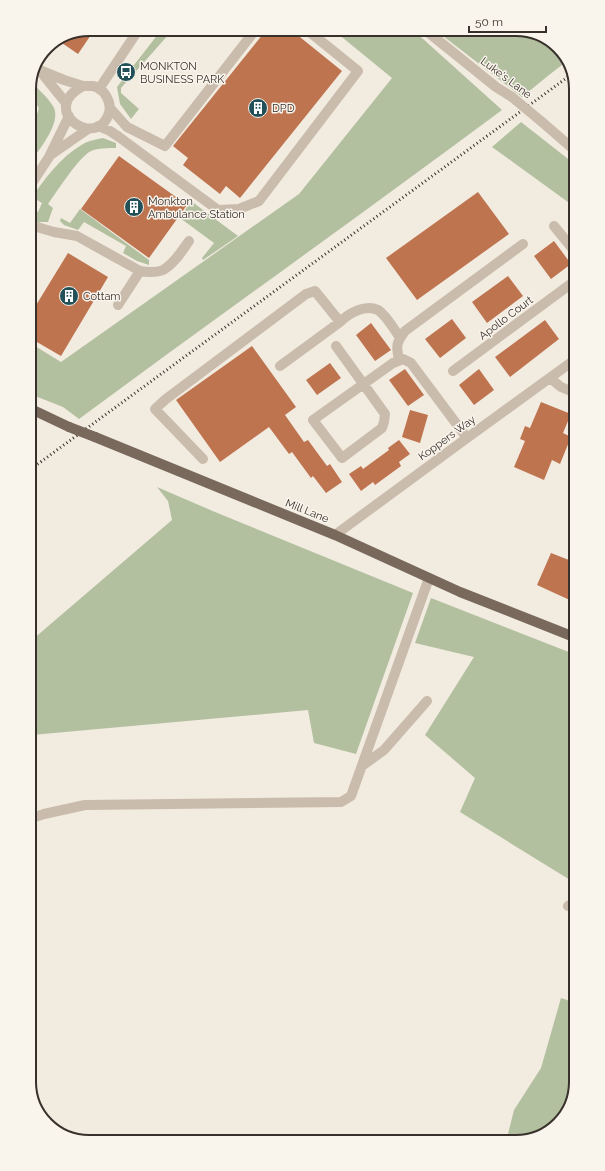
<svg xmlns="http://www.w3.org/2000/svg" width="605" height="1171" font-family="Raleway,sans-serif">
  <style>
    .green { fill: #b3c0a0 }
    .building { fill: #bf7450 }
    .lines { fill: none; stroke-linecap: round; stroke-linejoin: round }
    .minor { stroke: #cabcac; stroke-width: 10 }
    .major { stroke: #79695d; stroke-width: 10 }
    .rail { stroke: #38302b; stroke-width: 3; stroke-dasharray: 1 3; stroke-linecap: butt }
    .minor-bridge { stroke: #cabcac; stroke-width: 10 }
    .major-bridge { stroke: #79695d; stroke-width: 10 }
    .labels { text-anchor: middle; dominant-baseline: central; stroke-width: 3; stroke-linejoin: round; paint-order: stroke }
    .poi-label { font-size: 11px; fill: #38302b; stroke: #f9f4ec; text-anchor: start }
    .street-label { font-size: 11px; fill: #38302b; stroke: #f9f4ec }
    .rim { fill: none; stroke: #38302b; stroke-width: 2 }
  </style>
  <rect width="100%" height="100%" fill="#f2ebe0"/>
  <path class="green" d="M 162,29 L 181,29 L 175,37 L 170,33 L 121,88 L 121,93 L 139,109 L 131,119 L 120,104 L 117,87 Z
    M 332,29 L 412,29 L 502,110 C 362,214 220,315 79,419 L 63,407 L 30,394 L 30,343 L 61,362 L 299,194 L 392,78 Z
    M 434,29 L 520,29 L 552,41 L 567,61 L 549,75 L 522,97 Z
    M 31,82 C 38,89 49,98 54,108 C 61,124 38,151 29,164 L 29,138 L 39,108 C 34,100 26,93 31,82 Z
    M 521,122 L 572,162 L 572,205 L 492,147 Z
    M 103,138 L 116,143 L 116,148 C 108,148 98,148 91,151 C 78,158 58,190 48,204 L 53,208 L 48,222 L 40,222 L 39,223 L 34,222 L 30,219 L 30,207 L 38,212 L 42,203 L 32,197 C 47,176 63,154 87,142 C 92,140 98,139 103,138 Z
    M 191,201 L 238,236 L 203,260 L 202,258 L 214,243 L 180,218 Z
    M 80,209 L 149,260 L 149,265 L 137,261 L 123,253 L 126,246 L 84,222 L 78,230 L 64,225 L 60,221 L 61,218 L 70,223 Z
    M 157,487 L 215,512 L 413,593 L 356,754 L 314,743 L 308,710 L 32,735 L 32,640 L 172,520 L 168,501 Z
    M 431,598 L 574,654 L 575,883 L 460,812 L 475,778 L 425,735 L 474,657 L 415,643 Z
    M 561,998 L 576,1003 L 576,1082 L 566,1115 L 539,1137 L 507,1138 L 514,1110 L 541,1068 Z"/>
  <path class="building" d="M 89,29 L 95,29 L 78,54 L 59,41 Z
    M 267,29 L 290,29 L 342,71 L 240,198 L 226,186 L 220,194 L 183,165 L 188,158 L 173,146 Z
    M 119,156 L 187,205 L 149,258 L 81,209 Z
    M 478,192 L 509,234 L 417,300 L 386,258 Z
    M 554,241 L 571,264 L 551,279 L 534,256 Z
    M 68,253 L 108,277 L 61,356 L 30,338 L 30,315 Z
    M 508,276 L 523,296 L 487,323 L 472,302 Z
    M 452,319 L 466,338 L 440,358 L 425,339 Z
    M 545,320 L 559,339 L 510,377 L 495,357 Z
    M 371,323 L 391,350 L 375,361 L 356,335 Z
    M 252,346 L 296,407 L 285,415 L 304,442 L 308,440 L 327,466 L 330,464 L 342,482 L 326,493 L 313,476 L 311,478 L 292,452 L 289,454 L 269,427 L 220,462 L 176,400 Z
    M 330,363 L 341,378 L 317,395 L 306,380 Z
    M 405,369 L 424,395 L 408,406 L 389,380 Z
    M 479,369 L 494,390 L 474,405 L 459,385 Z
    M 541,402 L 571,414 L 563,433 L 571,437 L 560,464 L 552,460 L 544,480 L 514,467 L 525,441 L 520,439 L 525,426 L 530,428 Z
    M 410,410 L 428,415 L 420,443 L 402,437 Z
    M 399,440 L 410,454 L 399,462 L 401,466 L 375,485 L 373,482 L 361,491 L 349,474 L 361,466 L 363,469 L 389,450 L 388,448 Z
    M 551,553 L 574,562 L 574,602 L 537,585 Z"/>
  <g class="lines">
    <path class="minor" d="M 424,29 L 496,87 L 512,97
      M 37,69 L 64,80 L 83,86
      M 41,72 L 66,103
      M 83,86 C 86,86 90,86 93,86 C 104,88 112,102 109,113 C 97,151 37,110 83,86 Z
      M 99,89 L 139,29
      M 110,108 L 127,127 L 165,146 L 256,29
      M 542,122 L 572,148
      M 98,126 L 110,131 L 119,137 L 218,210 L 239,209 L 259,201 L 358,71 L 306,29
      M 52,154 L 88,129
      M 30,186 L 49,157 L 69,116
      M 30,225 L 54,232 L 77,236 L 140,271 C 147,272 156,273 163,270 C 174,264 182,251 189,241
      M 554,226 L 572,248
      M 118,305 L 140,271
      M 336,346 L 385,414 L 384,422 L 382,428 L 342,458 L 313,420 L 393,363 L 403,359 L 411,363 L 467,438
      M 399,360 C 396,346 396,343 405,331 L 523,244
      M 280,366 L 340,322
      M 453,371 L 572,283
      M 550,378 L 561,387 L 573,392
      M 203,459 L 155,409 L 166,399 L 306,294 L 315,291 L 340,322 C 349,313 365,304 378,310 C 387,316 394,329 400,338
      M 335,535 L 467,438 L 573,361
      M 362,766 L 384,750 L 427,701
      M 32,818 L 44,814 L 85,805 L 341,802 L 351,796 L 429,578
      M 568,906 L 575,902"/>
    <path class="major" d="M 31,409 L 69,427
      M 95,437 L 335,535 L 460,592 L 574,637"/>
    <path class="rail" d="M 31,469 L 572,74"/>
    <path class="minor-bridge" d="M 512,97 L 542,122"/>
    <path class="major-bridge" d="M 69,427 L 95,437"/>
  </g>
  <defs>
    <symbol id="bus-disc" viewBox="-11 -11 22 22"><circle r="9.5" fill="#225058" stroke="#f9f4ec"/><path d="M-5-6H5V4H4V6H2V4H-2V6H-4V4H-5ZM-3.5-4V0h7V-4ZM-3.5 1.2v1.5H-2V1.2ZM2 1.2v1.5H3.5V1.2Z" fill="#fff"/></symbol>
    <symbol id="building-disc" viewBox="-11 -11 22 22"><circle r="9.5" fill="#225058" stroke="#f9f4ec"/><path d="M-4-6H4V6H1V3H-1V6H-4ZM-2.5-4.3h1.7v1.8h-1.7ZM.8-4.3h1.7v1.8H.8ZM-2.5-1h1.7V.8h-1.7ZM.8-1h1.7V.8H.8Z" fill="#fff"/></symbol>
  </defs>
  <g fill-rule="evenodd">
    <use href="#bus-disc" x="115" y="61" width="22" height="22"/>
    <use href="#building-disc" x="247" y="97" width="22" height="22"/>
    <use href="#building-disc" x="123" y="196" width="22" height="22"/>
    <use href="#building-disc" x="58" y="285" width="22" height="22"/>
  </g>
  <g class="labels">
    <g class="poi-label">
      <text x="140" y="66">MONKTON<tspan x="140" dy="13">BUSINESS PARK</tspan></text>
      <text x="272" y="108">DPD</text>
      <text x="148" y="201">Monkton<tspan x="148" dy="13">Ambulance Station</tspan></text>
      <text x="83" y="296">Cottam</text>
    </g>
    <g class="street-label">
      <text transform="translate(506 78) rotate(37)">Luke's Lane</text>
      <text transform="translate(506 318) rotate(-37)">Apollo Court</text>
      <text transform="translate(447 438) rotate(-36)">Koppers Way</text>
      <text transform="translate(307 511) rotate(22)">Mill Lane</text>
    </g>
  </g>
  <path d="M0 0H605V1171H0ZM89 36H516A53 53 0 0 1 569 89V1082A53 53 0 0 1 516 1135H89A53 53 0 0 1 36 1082V89A53 53 0 0 1 89 36Z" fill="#f9f4ec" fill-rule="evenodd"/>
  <path class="rim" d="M89 36H516A53 53 0 0 1 569 89V1082A53 53 0 0 1 516 1135H89A53 53 0 0 1 36 1082V89A53 53 0 0 1 89 36Z"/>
  <path d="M469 26v6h77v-6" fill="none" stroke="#38302b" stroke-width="2"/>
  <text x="475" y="26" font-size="12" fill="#38302b" stroke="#f9f4ec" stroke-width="3" paint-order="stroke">50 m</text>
</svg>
